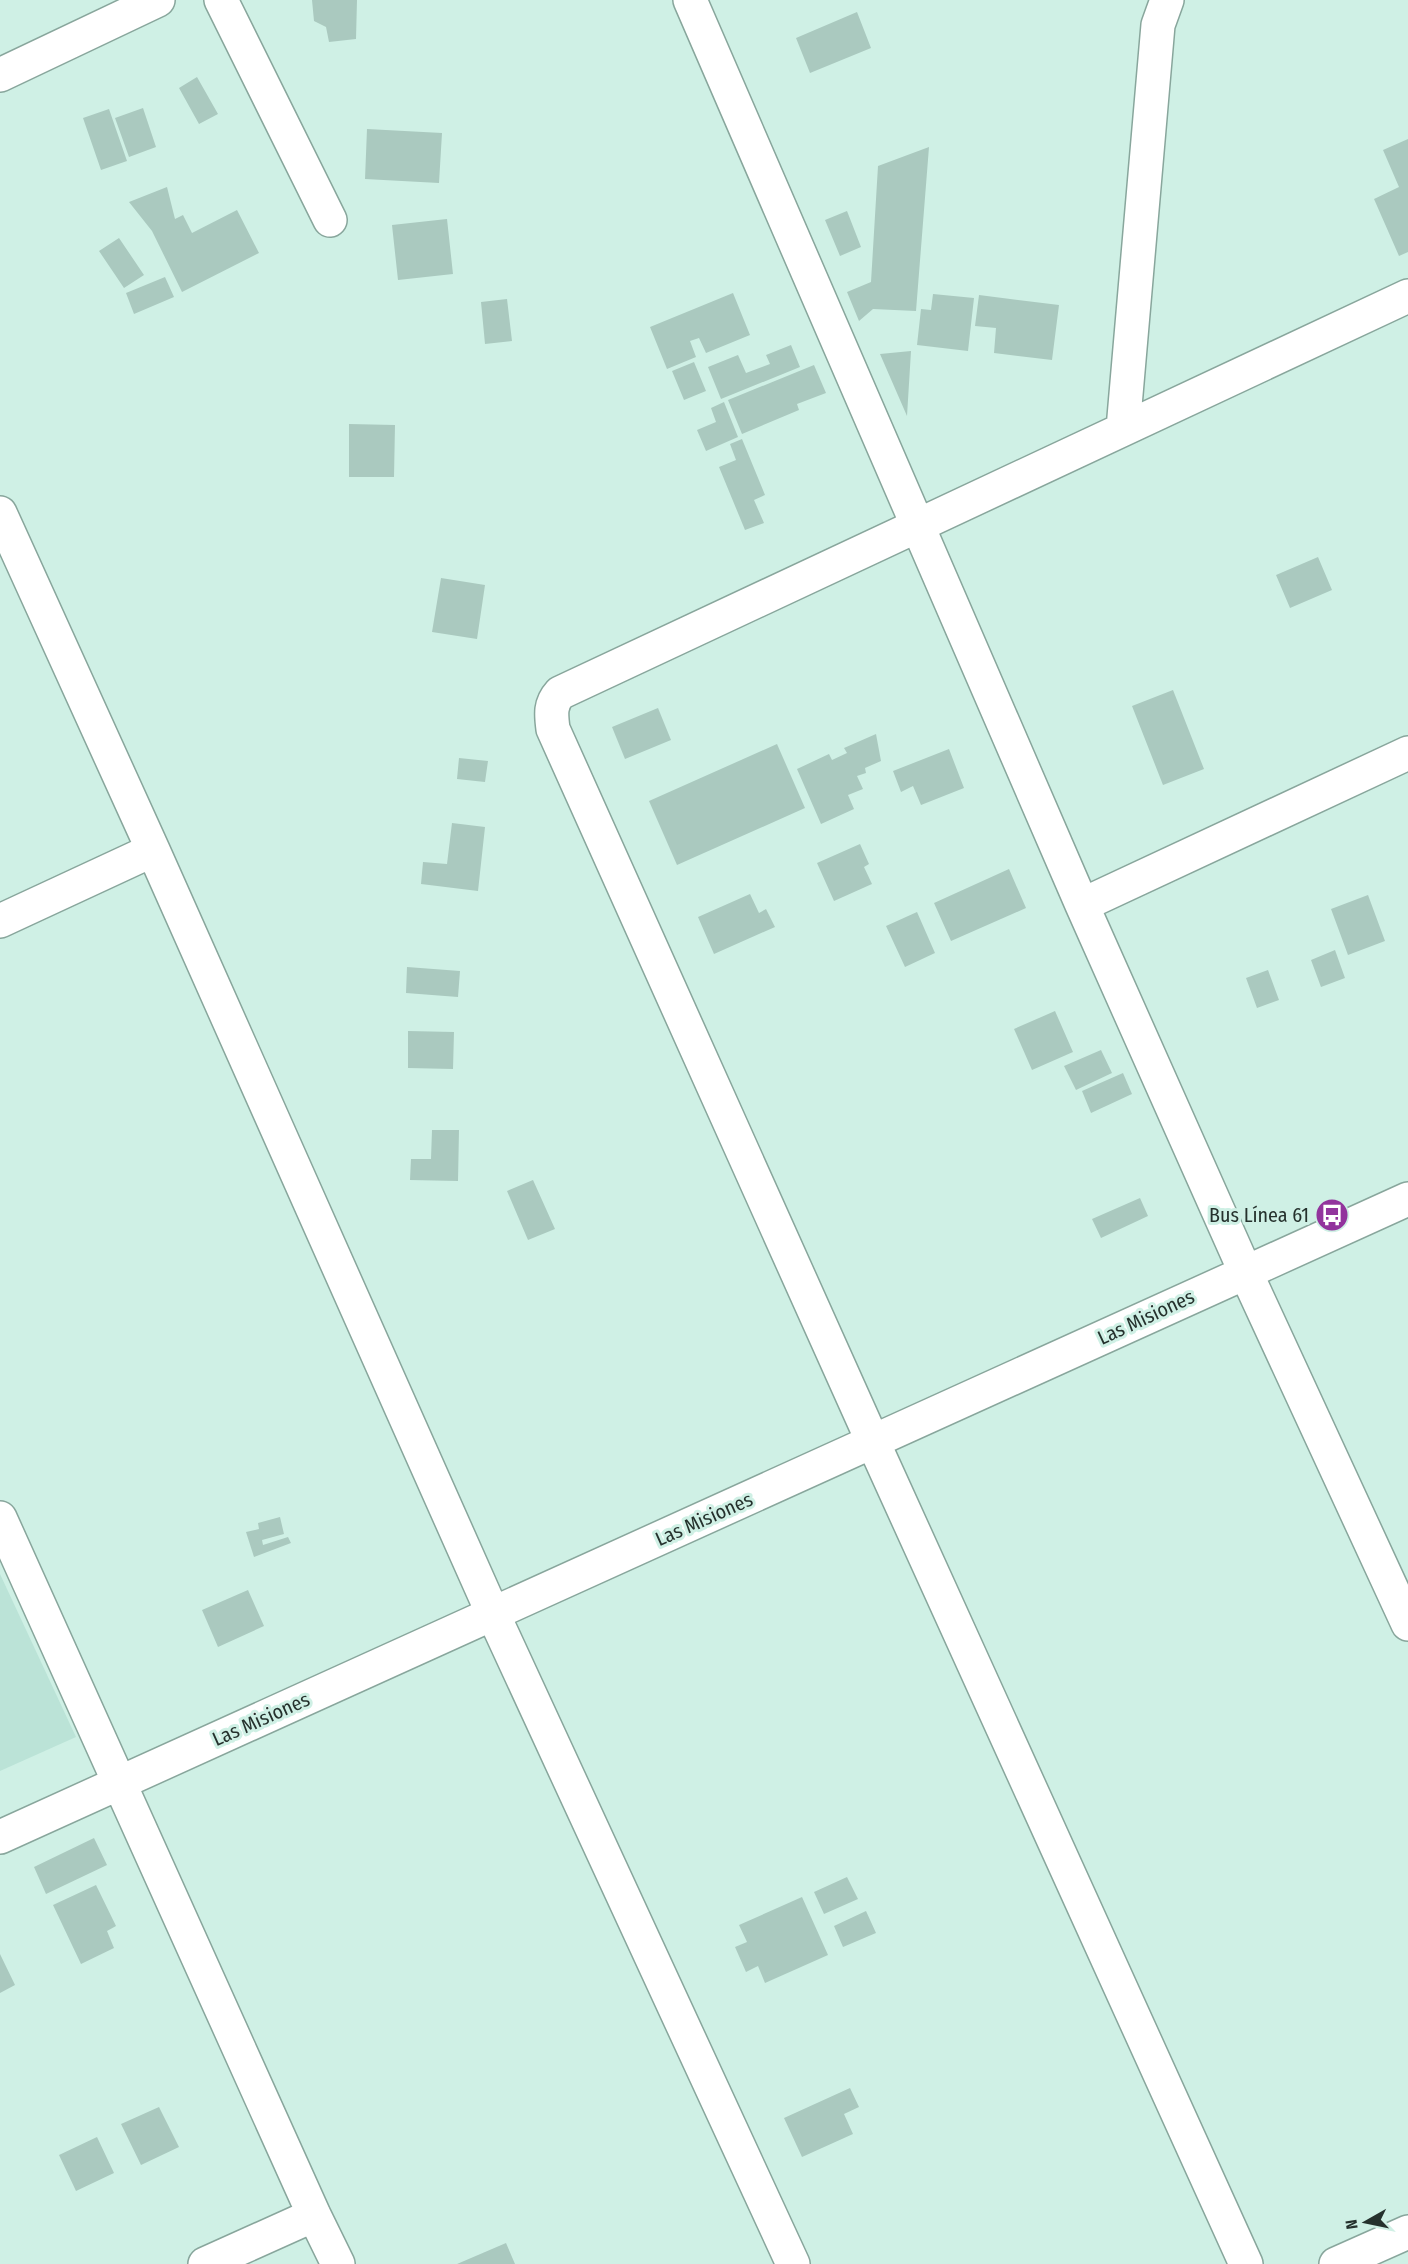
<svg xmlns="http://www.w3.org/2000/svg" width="1408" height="2264" font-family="'Fira Sans Condensed',sans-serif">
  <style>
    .built { fill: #bbe3d7 }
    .building { fill: #aac9bf }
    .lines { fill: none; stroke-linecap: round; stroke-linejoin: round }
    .minor-casing { stroke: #88a69c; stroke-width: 36 }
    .minor { stroke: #fff; stroke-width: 33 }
    .labels { text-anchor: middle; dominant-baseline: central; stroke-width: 6; stroke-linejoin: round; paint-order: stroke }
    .poi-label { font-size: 20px; fill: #25312d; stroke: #cff0e5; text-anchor: end }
    .street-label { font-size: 20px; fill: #25312d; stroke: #cff0e5 }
  </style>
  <rect width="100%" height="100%" fill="#cff0e5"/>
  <path class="built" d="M 0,1574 L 76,1737 L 0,1771 Z"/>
  <path class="building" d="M 312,0 L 357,0 L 356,39 L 329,42 L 326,27 L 314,21 Z
    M 857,12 L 871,48 L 810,73 L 796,38 Z
    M 197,77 L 218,114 L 199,124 L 179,88 Z
    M 143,108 L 156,147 L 129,157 L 115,118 Z
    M 109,109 L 127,161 L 101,170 L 83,118 Z
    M 367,129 L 442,133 L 439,183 L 365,179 Z
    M 1408,139 L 1408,252 L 1399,256 L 1374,199 L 1399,187 L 1383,150 Z
    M 929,147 L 916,311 L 873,309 L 859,321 L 847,292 L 871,282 L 878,166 Z
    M 167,187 L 175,219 L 183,215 L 192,233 L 237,210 L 259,253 L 182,292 L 152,231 L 129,202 Z
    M 847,211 L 861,247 L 840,256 L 825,220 Z
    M 447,219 L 453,274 L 398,280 L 392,225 Z
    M 119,238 L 144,275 L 124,288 L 99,251 Z
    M 165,277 L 174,297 L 134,314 L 126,293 Z
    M 733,293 L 750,335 L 706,353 L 699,338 L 690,341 L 696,357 L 667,369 L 650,327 Z
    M 933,294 L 974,298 L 968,351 L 917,345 L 921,309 L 931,310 Z
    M 979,295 L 1059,305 L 1052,360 L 994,353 L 996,328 L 975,326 Z
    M 507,299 L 512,341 L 485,344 L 481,302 Z
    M 791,345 L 800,367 L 721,399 L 708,367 L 738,355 L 746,373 L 770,364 L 766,355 Z
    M 911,351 L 907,416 L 880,354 Z
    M 694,362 L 706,391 L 684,400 L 672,371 Z
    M 814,365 L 826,393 L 797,404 L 799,410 L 742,434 L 728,400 Z
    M 724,402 L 738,437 L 706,451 L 697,430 L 716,422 L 711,408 Z
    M 349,424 L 395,425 L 394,477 L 349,477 Z
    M 742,439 L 765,495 L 754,500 L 764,523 L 745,530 L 719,467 L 736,460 L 730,444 Z
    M 1318,557 L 1332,590 L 1290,608 L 1276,575 Z
    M 441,578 L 485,585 L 477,639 L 432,632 Z
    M 1173,690 L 1204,769 L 1163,785 L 1132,706 Z
    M 658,708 L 671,740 L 625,759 L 612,727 Z
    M 876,734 L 881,761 L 865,768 L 866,773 L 857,776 L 863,789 L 848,795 L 854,809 L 821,824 L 797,769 L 829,754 L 832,760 L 847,753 L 844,748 Z
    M 777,744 L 805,808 L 677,865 L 649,801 Z
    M 949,749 L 964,788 L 921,805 L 913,786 L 901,792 L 893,771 Z
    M 459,758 L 488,761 L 485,782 L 457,779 Z
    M 452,823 L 485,827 L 478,891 L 421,884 L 423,862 L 447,864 Z
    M 860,844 L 869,864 L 864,867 L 872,884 L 834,901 L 817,863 Z
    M 1009,869 L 1026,908 L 951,941 L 934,903 Z
    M 750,894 L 759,913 L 766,909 L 775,927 L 714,954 L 698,917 Z
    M 1368,895 L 1385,941 L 1348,955 L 1331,909 Z
    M 917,912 L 935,953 L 905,967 L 886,926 Z
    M 1335,950 L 1345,978 L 1321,987 L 1311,960 Z
    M 407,967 L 460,971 L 458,997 L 406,993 Z
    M 1268,970 L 1279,1000 L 1257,1008 L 1246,978 Z
    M 1055,1011 L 1073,1052 L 1032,1070 L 1014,1029 Z
    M 408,1031 L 454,1032 L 453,1069 L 408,1068 Z
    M 1101,1050 L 1112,1073 L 1076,1090 L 1064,1066 Z
    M 1123,1073 L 1132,1094 L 1091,1113 L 1082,1091 Z
    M 432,1130 L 459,1130 L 458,1181 L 410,1180 L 411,1159 L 431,1159 Z
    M 533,1180 L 555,1229 L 528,1240 L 507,1191 Z
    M 1140,1198 L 1148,1216 L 1101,1238 L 1092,1219 Z
    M 280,1517 L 284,1534 L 262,1540 L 263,1545 L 288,1537 L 291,1543 L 254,1557 L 246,1532 L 259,1529 L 258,1523 Z
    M 248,1590 L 264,1626 L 218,1647 L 202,1610 Z
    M 94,1838 L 107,1865 L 46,1894 L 34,1867 Z
    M 847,1877 L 858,1899 L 824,1914 L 814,1892 Z
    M 96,1885 L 116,1926 L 107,1931 L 114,1948 L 81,1964 L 53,1905 Z
    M 802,1897 L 828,1955 L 765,1983 L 758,1966 L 746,1972 L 735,1947 L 747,1942 L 739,1925 Z
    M 866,1911 L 876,1933 L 843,1947 L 834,1926 Z
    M 0,1954 L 15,1985 L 0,1993 Z
    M 850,2088 L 859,2107 L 844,2114 L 853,2134 L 802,2157 L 784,2118 Z
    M 159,2107 L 179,2147 L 141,2165 L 121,2124 Z
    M 97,2137 L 114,2173 L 76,2191 L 59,2155 Z
    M 506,2243 L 515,2264 L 457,2264 Z"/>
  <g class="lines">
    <defs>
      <path id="minor" d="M 221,0 L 330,220
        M 690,0 L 1082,905 L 1245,1271 L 1408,1624
        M 0,75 L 158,0
        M 1123,429 L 1158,25 L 1167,0
        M 0,513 L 153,850 L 493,1614 L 793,2264
        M 1082,905 L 1408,753
        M 0,921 L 153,850
        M 0,1518 L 314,2215 L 338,2264
        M 0,1837 L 1408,1199
        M 205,2264 L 314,2215
        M 1246,2264 L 873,1442 L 553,729 C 551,714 550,704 560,693 L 1408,296
        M 1336,2264 L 1408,2232"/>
    </defs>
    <use href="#minor" class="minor-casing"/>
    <use href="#minor" class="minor"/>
  </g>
  <defs>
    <symbol id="bus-disc" viewBox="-11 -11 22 22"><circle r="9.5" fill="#92349d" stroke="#cff0e5"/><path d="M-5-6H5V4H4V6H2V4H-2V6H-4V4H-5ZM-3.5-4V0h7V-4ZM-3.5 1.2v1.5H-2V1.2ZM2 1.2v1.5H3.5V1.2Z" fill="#fff"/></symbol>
  </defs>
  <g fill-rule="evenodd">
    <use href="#bus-disc" x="1313" y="1196" width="38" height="38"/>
  </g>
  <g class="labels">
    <g class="poi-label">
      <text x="1309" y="1215">Bus Línea 61</text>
    </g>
    <g class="street-label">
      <text transform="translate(1146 1317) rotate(-25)">Las Misiones</text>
      <text transform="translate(704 1519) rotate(-24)">Las Misiones</text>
      <text transform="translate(261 1719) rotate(-24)">Las Misiones</text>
    </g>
  </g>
  <g transform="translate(1366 2222) rotate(261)" stroke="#cff0e5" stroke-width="4.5" paint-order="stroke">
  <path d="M0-4.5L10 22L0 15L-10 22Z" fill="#25312d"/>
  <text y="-9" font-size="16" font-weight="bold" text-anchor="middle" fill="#25312d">N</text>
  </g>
</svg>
